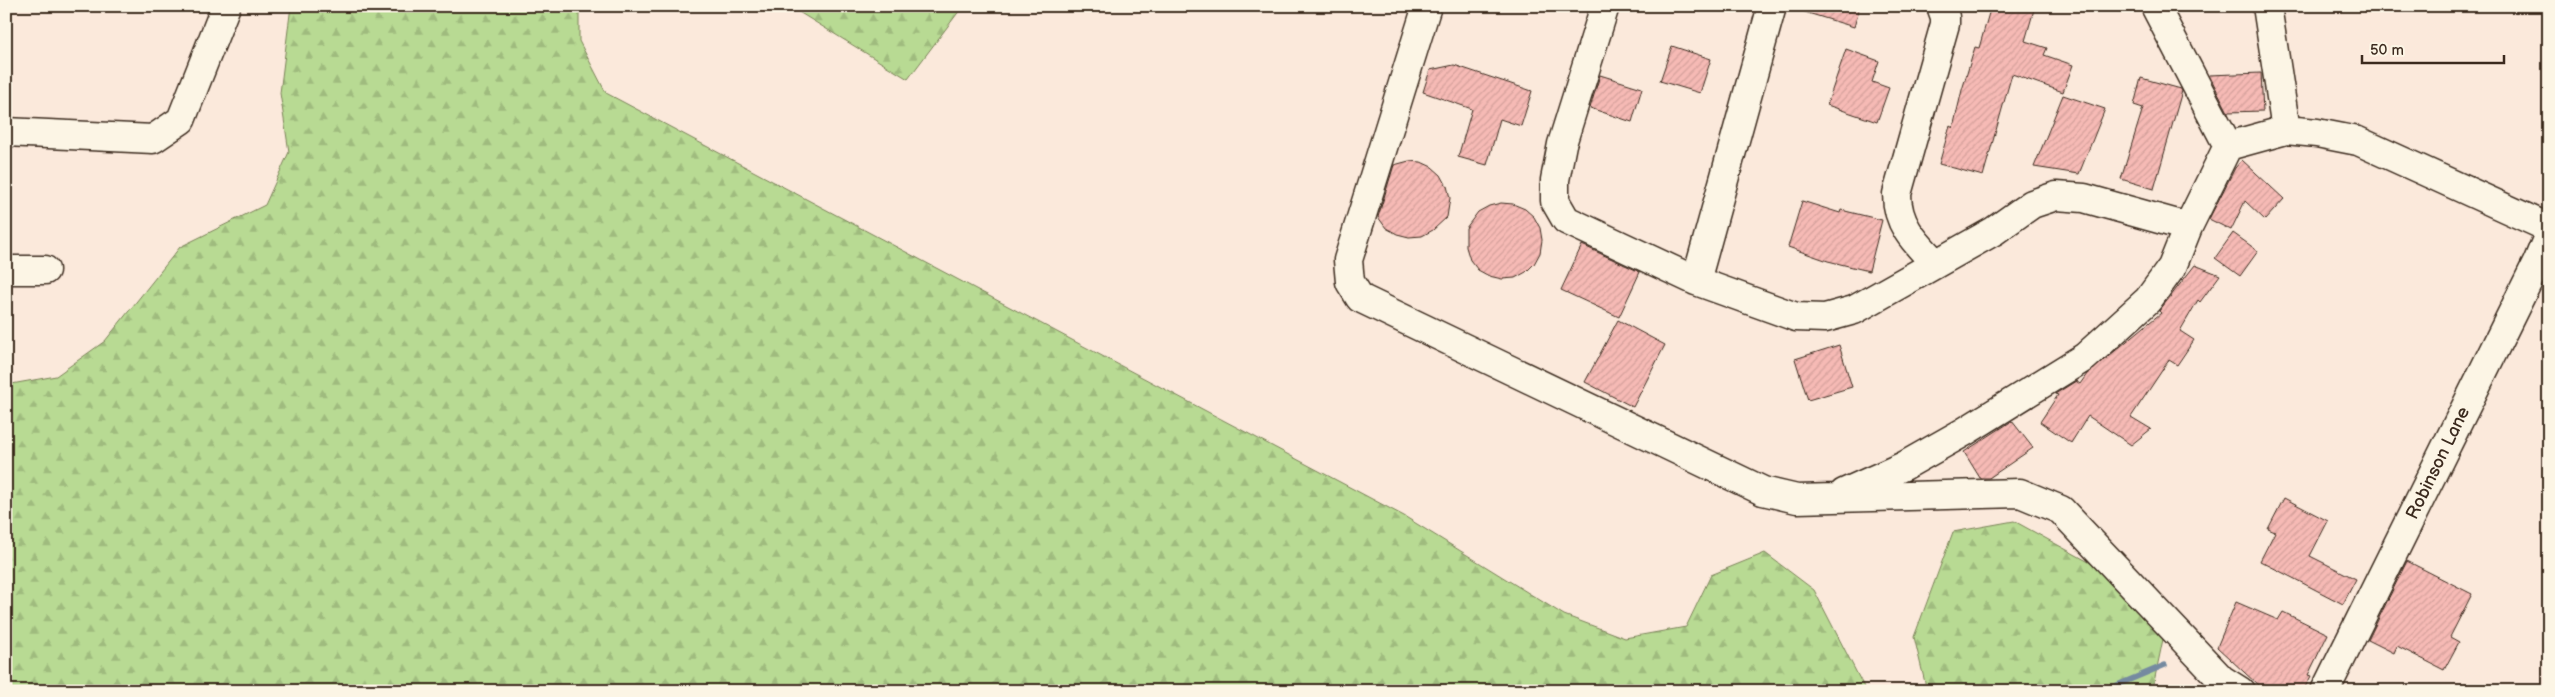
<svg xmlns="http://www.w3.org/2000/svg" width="2555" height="697" font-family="'Balsamiq Sans',sans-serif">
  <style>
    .forest { fill: url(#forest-firs); stroke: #7a8258 }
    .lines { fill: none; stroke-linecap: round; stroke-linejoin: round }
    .stream { stroke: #758aa0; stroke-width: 5.5 }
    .building { fill: url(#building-hatch); stroke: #3b2a1e }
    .minor-casing { stroke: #3b2a1e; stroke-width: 31 }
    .minor { stroke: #fcf5e5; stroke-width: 28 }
    .labels { text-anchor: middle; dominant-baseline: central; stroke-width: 4; stroke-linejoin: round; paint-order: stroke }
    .street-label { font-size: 18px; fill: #3b2a1e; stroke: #fcf5e5 }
  </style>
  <defs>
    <pattern id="forest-firs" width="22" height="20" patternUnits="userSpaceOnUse" patternTransform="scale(1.25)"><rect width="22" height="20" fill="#b8da93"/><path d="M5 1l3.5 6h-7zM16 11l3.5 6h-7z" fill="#9fbb7e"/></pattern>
    <pattern id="building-hatch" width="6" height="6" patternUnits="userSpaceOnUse" patternTransform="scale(1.25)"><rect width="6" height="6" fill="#f6bab5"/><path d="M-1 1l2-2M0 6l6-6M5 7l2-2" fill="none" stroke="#d4a09b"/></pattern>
  </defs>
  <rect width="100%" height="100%" fill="#fbe9db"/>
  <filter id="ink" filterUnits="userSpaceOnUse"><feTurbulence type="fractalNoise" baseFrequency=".02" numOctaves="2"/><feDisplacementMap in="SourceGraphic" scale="10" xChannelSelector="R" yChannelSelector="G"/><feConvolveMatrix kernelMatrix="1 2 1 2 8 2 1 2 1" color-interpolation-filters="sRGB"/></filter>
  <g filter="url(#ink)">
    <path class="forest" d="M 291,6 L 579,6 L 579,41 L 606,93 L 1404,516 L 1564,615 L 1625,638 L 1686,627 L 1711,575 L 1765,553 L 1814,590 L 1866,691 L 6,691 L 6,385 L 56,376 L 105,341 L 180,247 L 265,205 L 289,152 L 280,93 Z
      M 789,6 L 963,6 L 908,79 Z
      M 2014,521 L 2118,578 L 2166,625 L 2154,682 L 2147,691 L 1927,691 L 1914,637 L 1953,532 Z"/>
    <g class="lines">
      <path class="stream" d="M 2103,691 L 2165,665"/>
    </g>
    <path class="building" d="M 1799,6 L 1860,6 L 1854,27 L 1798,10 Z
      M 1991,6 L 2035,6 L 2025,41 L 2047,48 L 2044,55 L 2073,65 L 2063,92 L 2012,74 L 1983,176 L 1939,164 L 1950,126 L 1953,128 L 1962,90 L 1975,47 L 1979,48 Z
      M 1672,46 L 1711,59 L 1700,93 L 1660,81 Z
      M 1846,49 L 1879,61 L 1872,82 L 1889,88 L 1877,122 L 1827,105 Z
      M 1454,65 L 1532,91 L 1521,126 L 1500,119 L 1487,165 L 1458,157 L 1472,109 L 1423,92 L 1430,70 Z
      M 2261,73 L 2263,111 L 2228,112 L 2209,75 Z
      M 1600,75 L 1642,88 L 1632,122 L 1590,108 Z
      M 2141,78 L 2181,89 L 2182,91 L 2154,189 L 2121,179 L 2143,108 L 2134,105 Z
      M 2063,95 L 2105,109 L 2079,174 L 2034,167 Z
      M 2242,160 L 2284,199 L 2265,220 L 2245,201 L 2231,230 L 2209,219 L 2235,168 Z
      M 1409,161 L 1421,162 L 1432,167 L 1441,175 L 1447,186 L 1450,198 L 1447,217 L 1433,230 L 1422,236 L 1409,237 L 1397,234 L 1386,228 L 1378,217 L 1394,165 Z
      M 1802,201 L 1840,213 L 1841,210 L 1882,220 L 1869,271 L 1828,261 L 1788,247 Z
      M 1501,203 L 1513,204 L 1525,209 L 1534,217 L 1540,228 L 1542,240 L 1540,253 L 1534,264 L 1526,272 L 1515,278 L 1502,279 L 1489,276 L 1478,270 L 1470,260 L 1466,247 L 1466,228 L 1478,212 L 1489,206 Z
      M 2233,233 L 2258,251 L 2240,276 L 2215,258 Z
      M 1582,245 L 1640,272 L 1619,317 L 1561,290 Z
      M 2195,265 L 2220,275 L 2200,302 L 2198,300 L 2180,331 L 2194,340 L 2177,365 L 2169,360 L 2131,417 L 2151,429 L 2131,445 L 2088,416 L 2071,443 L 2040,422 L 2058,395 L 2055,394 L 2076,381 L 2080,384 L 2087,374 L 2161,313 L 2159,311 Z
      M 1618,320 L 1665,345 L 1633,407 L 1585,382 Z
      M 1839,345 L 1852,387 L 1808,400 L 1795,359 Z
      M 2012,421 L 2033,448 L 1989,478 L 1980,478 L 1964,452 Z
      M 2284,498 L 2328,521 L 2310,556 L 2356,579 L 2343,604 L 2260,561 L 2275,532 L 2268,529 Z
      M 2407,561 L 2472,594 L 2450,637 L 2459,642 L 2444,670 L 2397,646 L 2394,653 L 2368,640 Z
      M 2236,602 L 2278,620 L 2283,612 L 2328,634 L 2308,675 L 2311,676 L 2303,691 L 2255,691 L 2258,685 L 2217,647 Z"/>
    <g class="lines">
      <defs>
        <path id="minor" d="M 1427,6 L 1348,260 L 1350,282 L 1360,298 L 1763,491 L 1797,499 L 2020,493 L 2061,510 L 2221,679 L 2240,691
          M 1605,6 L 1562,144 L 1555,180 L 1555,201 L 1566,220 L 1696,281 L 1796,317 L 1825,318 L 1854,310 L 1994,231 L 2032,204 L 2056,196 L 2084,198 L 2188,227
          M 2155,6 L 2228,146
          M 2267,6 L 2286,130
          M 6,132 L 153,139 L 181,120 L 226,6
          M 1935,263 C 1915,242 1897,225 1897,194 L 1945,24 L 1945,17 L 1941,6
          M 6,270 L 45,270
          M 1696,281 L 1772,6
          M 1844,493 L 1904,466 L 1964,432 L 2085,357 L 2148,300 L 2172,267 L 2188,227 L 2228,146 L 2286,130 L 2317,133 L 2358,141 L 2549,228
          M 2325,691 L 2537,263 L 2549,234"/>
      </defs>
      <use href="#minor" class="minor-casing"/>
      <use href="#minor" class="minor"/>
    </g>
  </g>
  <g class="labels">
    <g class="street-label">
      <text transform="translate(2438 463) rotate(-64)">Robinson Lane</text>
    </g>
  </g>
  <rect width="2555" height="697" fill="none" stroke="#fcf5e5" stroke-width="25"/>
  <rect x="12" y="12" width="2530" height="672" fill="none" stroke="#3b2a1e" stroke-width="2" filter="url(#ink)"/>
  <path d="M2362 55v8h142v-8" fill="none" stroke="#3b2a1e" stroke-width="2.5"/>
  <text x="2370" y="55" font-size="15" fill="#3b2a1e" stroke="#fcf5e5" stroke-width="4" paint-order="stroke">50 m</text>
</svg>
